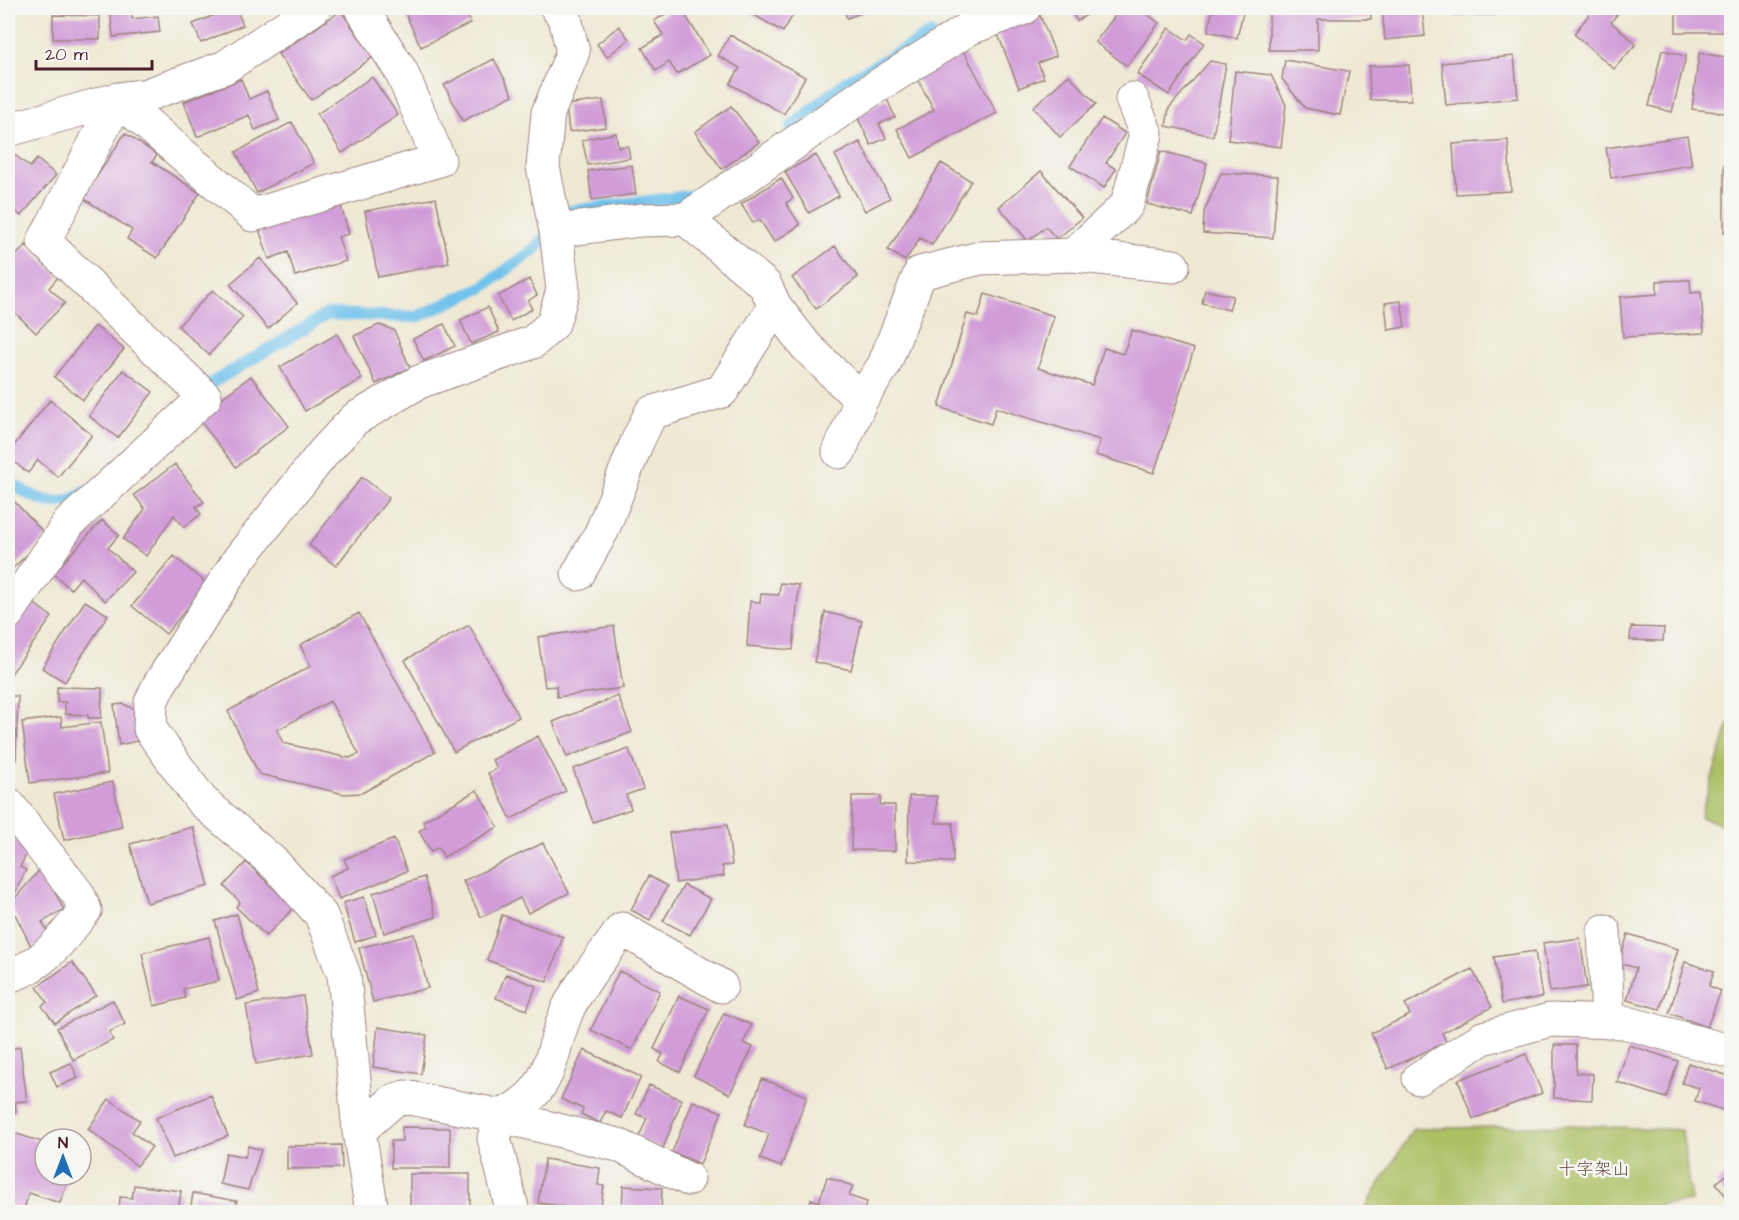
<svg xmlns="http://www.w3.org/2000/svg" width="1739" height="1220" font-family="'Architects Daughter','Klee One',sans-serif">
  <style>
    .green { fill: #acbf63; stroke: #7b6f47; stroke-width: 1.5 }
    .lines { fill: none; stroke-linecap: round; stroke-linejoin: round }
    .stream { stroke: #71c2ec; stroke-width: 12 }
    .building { fill: #d19cd8; fill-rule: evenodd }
    .street-casing { stroke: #9c8480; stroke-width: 35 }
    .street { stroke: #fff; stroke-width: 33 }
    .labels { text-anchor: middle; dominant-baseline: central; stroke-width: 5; stroke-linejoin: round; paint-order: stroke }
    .park-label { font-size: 18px; fill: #674f3c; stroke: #f6f6f2 }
  </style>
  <rect width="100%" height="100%" fill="#f6f6f2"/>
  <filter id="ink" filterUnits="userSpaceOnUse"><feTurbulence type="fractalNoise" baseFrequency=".0167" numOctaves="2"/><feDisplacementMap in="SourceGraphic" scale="12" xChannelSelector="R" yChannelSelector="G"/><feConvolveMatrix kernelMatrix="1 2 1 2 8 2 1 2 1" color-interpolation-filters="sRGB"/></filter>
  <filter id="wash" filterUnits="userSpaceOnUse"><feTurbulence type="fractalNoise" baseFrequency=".008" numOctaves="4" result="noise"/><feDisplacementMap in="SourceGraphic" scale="24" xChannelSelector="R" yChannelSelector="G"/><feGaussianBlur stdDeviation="1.35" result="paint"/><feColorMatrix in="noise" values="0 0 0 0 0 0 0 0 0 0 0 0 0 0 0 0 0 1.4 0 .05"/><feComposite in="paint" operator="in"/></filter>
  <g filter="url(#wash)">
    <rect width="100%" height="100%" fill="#efe9d4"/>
    <path class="green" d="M 1731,718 L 1732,718 L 1731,827 L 1700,817 Z
      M 1570,1125 L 1682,1130 L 1691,1201 L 1612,1212 L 1363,1212 L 1413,1129 Z"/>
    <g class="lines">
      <path class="stream" d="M 791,127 L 847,81 L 931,34
        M 200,390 L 328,314 L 417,317 L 483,287 L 531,252 L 571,211 L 704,194
        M 8,481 C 32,497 56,513 85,492"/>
    </g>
    <g id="blocks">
      <path class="building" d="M 110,8 L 131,8 L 132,19 L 158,16 L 160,32 L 113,37 Z
        M 231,8 L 236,8 L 243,25 L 201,43 L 193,24 Z
        M 416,8 L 463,8 L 471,23 L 421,47 L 405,13 Z
        M 675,8 L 681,8 L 710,55 L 677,74 L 669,62 L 656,71 L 642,48 L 663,35 L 654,21 Z
        M 742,8 L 797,8 L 783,32 Z
        M 843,8 L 875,8 L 847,18 Z
        M 1068,8 L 1098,8 L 1077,21 Z
        M 1121,8 L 1139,8 L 1159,23 L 1127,66 L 1095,42 Z
        M 1213,8 L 1244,8 L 1237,38 L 1208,31 Z
        M 1269,8 L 1371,8 L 1371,19 L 1318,19 L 1318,50 L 1269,50 Z
        M 1382,8 L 1422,8 L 1425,36 L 1385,40 Z
        M 1450,8 L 1495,8 L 1495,15 L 1450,15 Z
        M 1594,8 L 1622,8 L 1611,22 L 1636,44 L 1614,69 L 1574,34 Z
        M 1676,8 L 1732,8 L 1732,32 L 1676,32 Z
        M 341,11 L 373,57 L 311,100 L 278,54 Z
        M 53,15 L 100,16 L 100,39 L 53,39 Z
        M 1040,15 L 1056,56 L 1038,63 L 1044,78 L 1019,88 L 997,32 Z
        M 619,26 L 629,39 L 607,57 L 597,44 Z
        M 1169,28 L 1187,40 L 1191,34 L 1204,43 L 1169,95 L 1137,74 Z
        M 730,35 L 805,77 L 784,114 L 730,84 L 740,68 L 718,56 Z
        M 962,48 L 997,113 L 912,158 L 897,129 L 934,110 L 915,74 Z
        M 1662,50 L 1686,56 L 1672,112 L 1649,106 Z
        M 1699,53 L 1732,58 L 1732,114 L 1692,109 Z
        M 1514,56 L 1518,98 L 1446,105 L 1442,63 Z
        M 494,59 L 513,95 L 463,121 L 444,85 Z
        M 1285,60 L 1349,71 L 1340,115 L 1305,108 L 1282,79 Z
        M 1210,61 L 1226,64 L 1213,136 L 1166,126 L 1169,108 Z
        M 1409,65 L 1411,100 L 1370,100 L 1369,66 Z
        M 1235,71 L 1271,75 L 1286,105 L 1281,147 L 1228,140 Z
        M 1069,75 L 1096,104 L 1060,137 L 1033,107 Z
        M 372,77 L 398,115 L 342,153 L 317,114 Z
        M 241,79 L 249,99 L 267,91 L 279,120 L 255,130 L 249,115 L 197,137 L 184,102 Z
        M 887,99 L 895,117 L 879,124 L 886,138 L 871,145 L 856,114 Z
        M 603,100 L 606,127 L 569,132 L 566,105 Z
        M 731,106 L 759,142 L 722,169 L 695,132 Z
        M 1102,118 L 1125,133 L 1106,163 L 1116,169 L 1104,188 L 1070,166 Z
        M 292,122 L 314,163 L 257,193 L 236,152 Z
        M 125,133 L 157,155 L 152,162 L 200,193 L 157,258 L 127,239 L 132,230 L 83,198 Z
        M 616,133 L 618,147 L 628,146 L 630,158 L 588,165 L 582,140 Z
        M 1687,136 L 1692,165 L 1611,178 L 1606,148 Z
        M 1508,140 L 1511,191 L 1456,194 L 1453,144 Z
        M 860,142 L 890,198 L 865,211 L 835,155 Z
        M 1161,151 L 1207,163 L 1193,216 L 1147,204 Z
        M 11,152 L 30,167 L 37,159 L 56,175 L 21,216 L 8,205 L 8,157 Z
        M 816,155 L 839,196 L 809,213 L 785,172 Z
        M 941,163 L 971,181 L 932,245 L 920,238 L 905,261 L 888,250 Z
        M 632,165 L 636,194 L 592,200 L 588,171 Z
        M 1724,165 L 1732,165 L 1732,233 L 1724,232 Z
        M 1041,171 L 1082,218 L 1057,239 L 1046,227 L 1028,241 L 999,207 Z
        M 1221,173 L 1278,176 L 1273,238 L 1203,233 L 1204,212 Z
        M 781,178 L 793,198 L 786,203 L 800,225 L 774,242 L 760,220 L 753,223 L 741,204 Z
        M 436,198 L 449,263 L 378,277 L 365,211 Z
        M 340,203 L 349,234 L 338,237 L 346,261 L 295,276 L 288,252 L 269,259 L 259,229 Z
        M 26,245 L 59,276 L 49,288 L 65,303 L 36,333 L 8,306 L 8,264 Z
        M 835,246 L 858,277 L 816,309 L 792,278 Z
        M 260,258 L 297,303 L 268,329 L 230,284 Z
        M 529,279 L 537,295 L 528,301 L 532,309 L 511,321 L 498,296 Z
        M 1690,280 L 1691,293 L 1701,292 L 1704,333 L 1623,337 L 1620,297 L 1657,294 L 1657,281 Z
        M 213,290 L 243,317 L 209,355 L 178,326 Z
        M 1205,290 L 1233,296 L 1229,310 L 1202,303 Z
        M 985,294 L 1054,316 L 1038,368 L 1092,385 L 1104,348 L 1123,354 L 1132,330 L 1194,349 L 1154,473 L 1096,455 L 1100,440 L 996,408 L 991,424 L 939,407 L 967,314 L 978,317 Z
        M 1401,301 L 1405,327 L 1388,330 L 1385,303 Z
        M 488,307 L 499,332 L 471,344 L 460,320 Z
        M 444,324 L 455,346 L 424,361 L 413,339 Z
        M 379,325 L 394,330 L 410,368 L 376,384 L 354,336 Z
        M 95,326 L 124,349 L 83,400 L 54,377 Z
        M 337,334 L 362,379 L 305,411 L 280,367 Z
        M 123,370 L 153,392 L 118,438 L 89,416 Z
        M 251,376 L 289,426 L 236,467 L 197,417 Z
        M 50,400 L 92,435 L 58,477 L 38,460 L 28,473 L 8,457 L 8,453 Z
        M 175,464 L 204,502 L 196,507 L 201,514 L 184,527 L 174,515 L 146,556 L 123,539 L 145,509 L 134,495 Z
        M 362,477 L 389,498 L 336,566 L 309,545 Z
        M 12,499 L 47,536 L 11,570 L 8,567 L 8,503 Z
        M 102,520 L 119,535 L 108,548 L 133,572 L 105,601 L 81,577 L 71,589 L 53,574 Z
        M 174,556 L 207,584 L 166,634 L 132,606 Z
        M 780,583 L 799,585 L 793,650 L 747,646 L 750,601 L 760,602 L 761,594 L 779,595 Z
        M 85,601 L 108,615 L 65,682 L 42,668 Z
        M 32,602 L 52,617 L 8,678 L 8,635 Z
        M 825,612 L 862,621 L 851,670 L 814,662 Z
        M 359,613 L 435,752 L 362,793 L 344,794 L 259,774 L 228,711 L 311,666 L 300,645 ZM 330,701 L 359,754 L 349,758 L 283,743 L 277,730 Z
        M 469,625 L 519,717 L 454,752 L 405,660 Z
        M 614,626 L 623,688 L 557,697 L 556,686 L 545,687 L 538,637 Z
        M 1631,627 L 1664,628 L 1663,641 L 1630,640 Z
        M 57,687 L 102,688 L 101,718 L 88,718 L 88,715 L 65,714 L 65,702 L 57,702 Z
        M 8,696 L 18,696 L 16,760 L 8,760 Z
        M 618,696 L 632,732 L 567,757 L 553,722 Z
        M 123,704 L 137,710 L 142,740 L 119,745 L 114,705 Z
        M 61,717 L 62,727 L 101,722 L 108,773 L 30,783 L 22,722 Z
        M 538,736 L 566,791 L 511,819 L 488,773 L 497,768 L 492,760 Z
        M 629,749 L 643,789 L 626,795 L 631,809 L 593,822 L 573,769 Z
        M 113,782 L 122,827 L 64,840 L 54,794 Z
        M 477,790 L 498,827 L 444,857 L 438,847 L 431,852 L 419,831 L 426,827 L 423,821 Z
        M 852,796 L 881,796 L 880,805 L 895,805 L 895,851 L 851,850 Z
        M 909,796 L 937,796 L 936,823 L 953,823 L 953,862 L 908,861 Z
        M 8,825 L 15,829 L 11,838 L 30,847 L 20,867 L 26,870 L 13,897 L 8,894 Z
        M 727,825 L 732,865 L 722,866 L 724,876 L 676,883 L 669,833 Z
        M 193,827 L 209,886 L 147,903 L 130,844 Z
        M 394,839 L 407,871 L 339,899 L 330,876 L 348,868 L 344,859 Z
        M 543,843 L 569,893 L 528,913 L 520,898 L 481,917 L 463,881 Z
        M 246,862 L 294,908 L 266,936 L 236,907 L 240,902 L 224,886 Z
        M 42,867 L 64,910 L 42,922 L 51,938 L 32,948 L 10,904 Z
        M 649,876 L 667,886 L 650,920 L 631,910 Z
        M 424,877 L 436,917 L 384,933 L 373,893 Z
        M 684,885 L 711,899 L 690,935 L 663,921 Z
        M 364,897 L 376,935 L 355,942 L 343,903 Z
        M 237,914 L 259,993 L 237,1000 L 215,921 Z
        M 502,915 L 563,937 L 547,982 L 487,960 Z
        M 414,934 L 428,988 L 373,1002 L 359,948 Z
        M 1628,934 L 1678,949 L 1660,1009 L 1627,1000 L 1636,968 L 1619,963 Z
        M 209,937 L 219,981 L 183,989 L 185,998 L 154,1006 L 142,953 Z
        M 1580,938 L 1587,987 L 1550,992 L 1543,943 Z
        M 1535,951 L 1542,997 L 1502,1004 L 1494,957 Z
        M 72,962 L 96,995 L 55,1023 L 42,1006 L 47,1002 L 37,987 Z
        M 1685,962 L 1714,971 L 1709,986 L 1721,991 L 1707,1027 L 1669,1013 Z
        M 1472,969 L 1492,1007 L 1442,1033 L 1446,1042 L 1388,1069 L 1371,1033 L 1410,1015 L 1405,1004 Z
        M 619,971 L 660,991 L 632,1050 L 591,1030 Z
        M 506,974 L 536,986 L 527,1010 L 496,998 Z
        M 303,996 L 313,1054 L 256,1064 L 246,1005 Z
        M 679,996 L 709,1009 L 680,1072 L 659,1062 L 663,1054 L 654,1049 Z
        M 113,1000 L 125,1024 L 109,1032 L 113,1040 L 73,1060 L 57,1028 Z
        M 724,1013 L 752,1025 L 743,1043 L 753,1047 L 730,1094 L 694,1076 Z
        M 8,1017 L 11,1033 L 8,1033 Z
        M 378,1027 L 427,1035 L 421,1074 L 373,1067 Z
        M 1554,1045 L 1576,1045 L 1576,1073 L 1593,1074 L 1592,1100 L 1554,1098 Z
        M 1629,1045 L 1678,1061 L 1666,1098 L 1617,1082 Z
        M 20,1047 L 27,1101 L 15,1102 L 16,1112 L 8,1114 L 8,1049 Z
        M 584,1050 L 641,1077 L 622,1118 L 606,1111 L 600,1123 L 581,1114 L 583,1109 L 561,1099 Z
        M 1526,1054 L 1542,1093 L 1473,1119 L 1458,1080 Z
        M 71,1063 L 78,1078 L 57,1087 L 50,1072 Z
        M 1688,1063 L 1732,1077 L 1732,1113 L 1695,1101 L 1699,1088 L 1682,1083 Z
        M 762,1079 L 807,1096 L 781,1167 L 760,1159 L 769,1134 L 745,1125 Z
        M 649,1085 L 682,1100 L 663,1148 L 638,1139 L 647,1118 L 636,1114 Z
        M 211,1095 L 228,1136 L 173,1158 L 156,1118 Z
        M 109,1099 L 140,1121 L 132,1132 L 152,1147 L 137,1166 L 88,1129 Z
        M 693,1101 L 722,1112 L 700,1164 L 672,1152 Z
        M 402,1127 L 450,1128 L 450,1168 L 391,1168 L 391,1141 L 402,1141 Z
        M 11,1132 L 45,1143 L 45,1175 L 70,1175 L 60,1203 L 29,1193 L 23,1212 L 8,1208 L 8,1143 Z
        M 341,1145 L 342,1168 L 287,1169 L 287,1146 Z
        M 248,1146 L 261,1150 L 248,1190 L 220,1184 L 226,1153 L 245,1157 Z
        M 545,1159 L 600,1168 L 598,1185 L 604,1186 L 600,1212 L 538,1203 Z
        M 1732,1171 L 1732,1204 L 1716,1183 Z
        M 410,1174 L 470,1174 L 470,1210 L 410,1210 Z
        M 827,1177 L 853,1186 L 849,1196 L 867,1202 L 863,1212 L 807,1212 L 811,1199 L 819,1202 Z
        M 134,1185 L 181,1191 L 178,1212 L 119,1212 L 120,1197 L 132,1198 Z
        M 623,1186 L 662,1188 L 661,1212 L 622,1212 Z
        M 193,1193 L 237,1201 L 235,1212 L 190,1212 Z"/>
    </g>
  </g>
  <g filter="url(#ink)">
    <use href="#blocks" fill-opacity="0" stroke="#9c8480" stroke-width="1.5"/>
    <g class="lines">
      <defs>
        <path id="street" d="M 118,99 L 253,215 L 439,160 L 401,71 L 361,8
          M 8,130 L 118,99 L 147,95 L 225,67 L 314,8
          M 686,219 L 765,285 L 775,306 L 806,346 L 861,400 L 884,365 L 920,273 L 980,258 L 1073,255 L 1173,266
          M 556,231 L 641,220 L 686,219 L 860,97 L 970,28 L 1024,8
          M 1073,255 L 1127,205 L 1146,134 L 1132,99
          M 839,452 L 861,400
          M 578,574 L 602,531 L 637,442 L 651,413 L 722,391 L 775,306
          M 8,613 L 69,523 L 205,397 L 44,241 L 118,99
          M 8,804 L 78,894 L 85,910 C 64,937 42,967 8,976
          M 1604,931 L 1608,1022
          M 1419,1078 L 1483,1038 L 1550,1020 L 1624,1022 L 1732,1052
          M 501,1116 C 556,1090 547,1058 567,1011 C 578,985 606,953 622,929 L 721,986
          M 501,1116 L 618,1145 L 688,1179
          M 359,1131 L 393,1101 L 405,1097 L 501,1116 L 494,1138 L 513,1212
          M 372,1212 L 359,1131 L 344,975 L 321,915 L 275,864 L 201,800 L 150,729 L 151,702 L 159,685 L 239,559 L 324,452 L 355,419 L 419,382 L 533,342 L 553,324 L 563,290 L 556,231 L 543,167 L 548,113 L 573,52 L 565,18 L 557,8"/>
      </defs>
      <use href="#street" class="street-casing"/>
      <use href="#street" class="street"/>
    </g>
  </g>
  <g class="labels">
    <g class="park-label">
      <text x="1594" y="1169">十字架山</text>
    </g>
  </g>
  <rect width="1739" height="1220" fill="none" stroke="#f6f6f2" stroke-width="30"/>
  <g transform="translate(63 1157)"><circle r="28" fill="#f6f6f2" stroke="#b1a0a2" stroke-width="1.5"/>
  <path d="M0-4.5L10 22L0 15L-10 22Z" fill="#1f6fb2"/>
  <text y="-9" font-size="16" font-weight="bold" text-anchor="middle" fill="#4a1f2b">N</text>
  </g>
  <path d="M36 60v9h116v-9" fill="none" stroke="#4a1f2b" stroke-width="3"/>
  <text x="45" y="60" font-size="18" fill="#4a1f2b" stroke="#f6f6f2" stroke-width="4.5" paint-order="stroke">20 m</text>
</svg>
